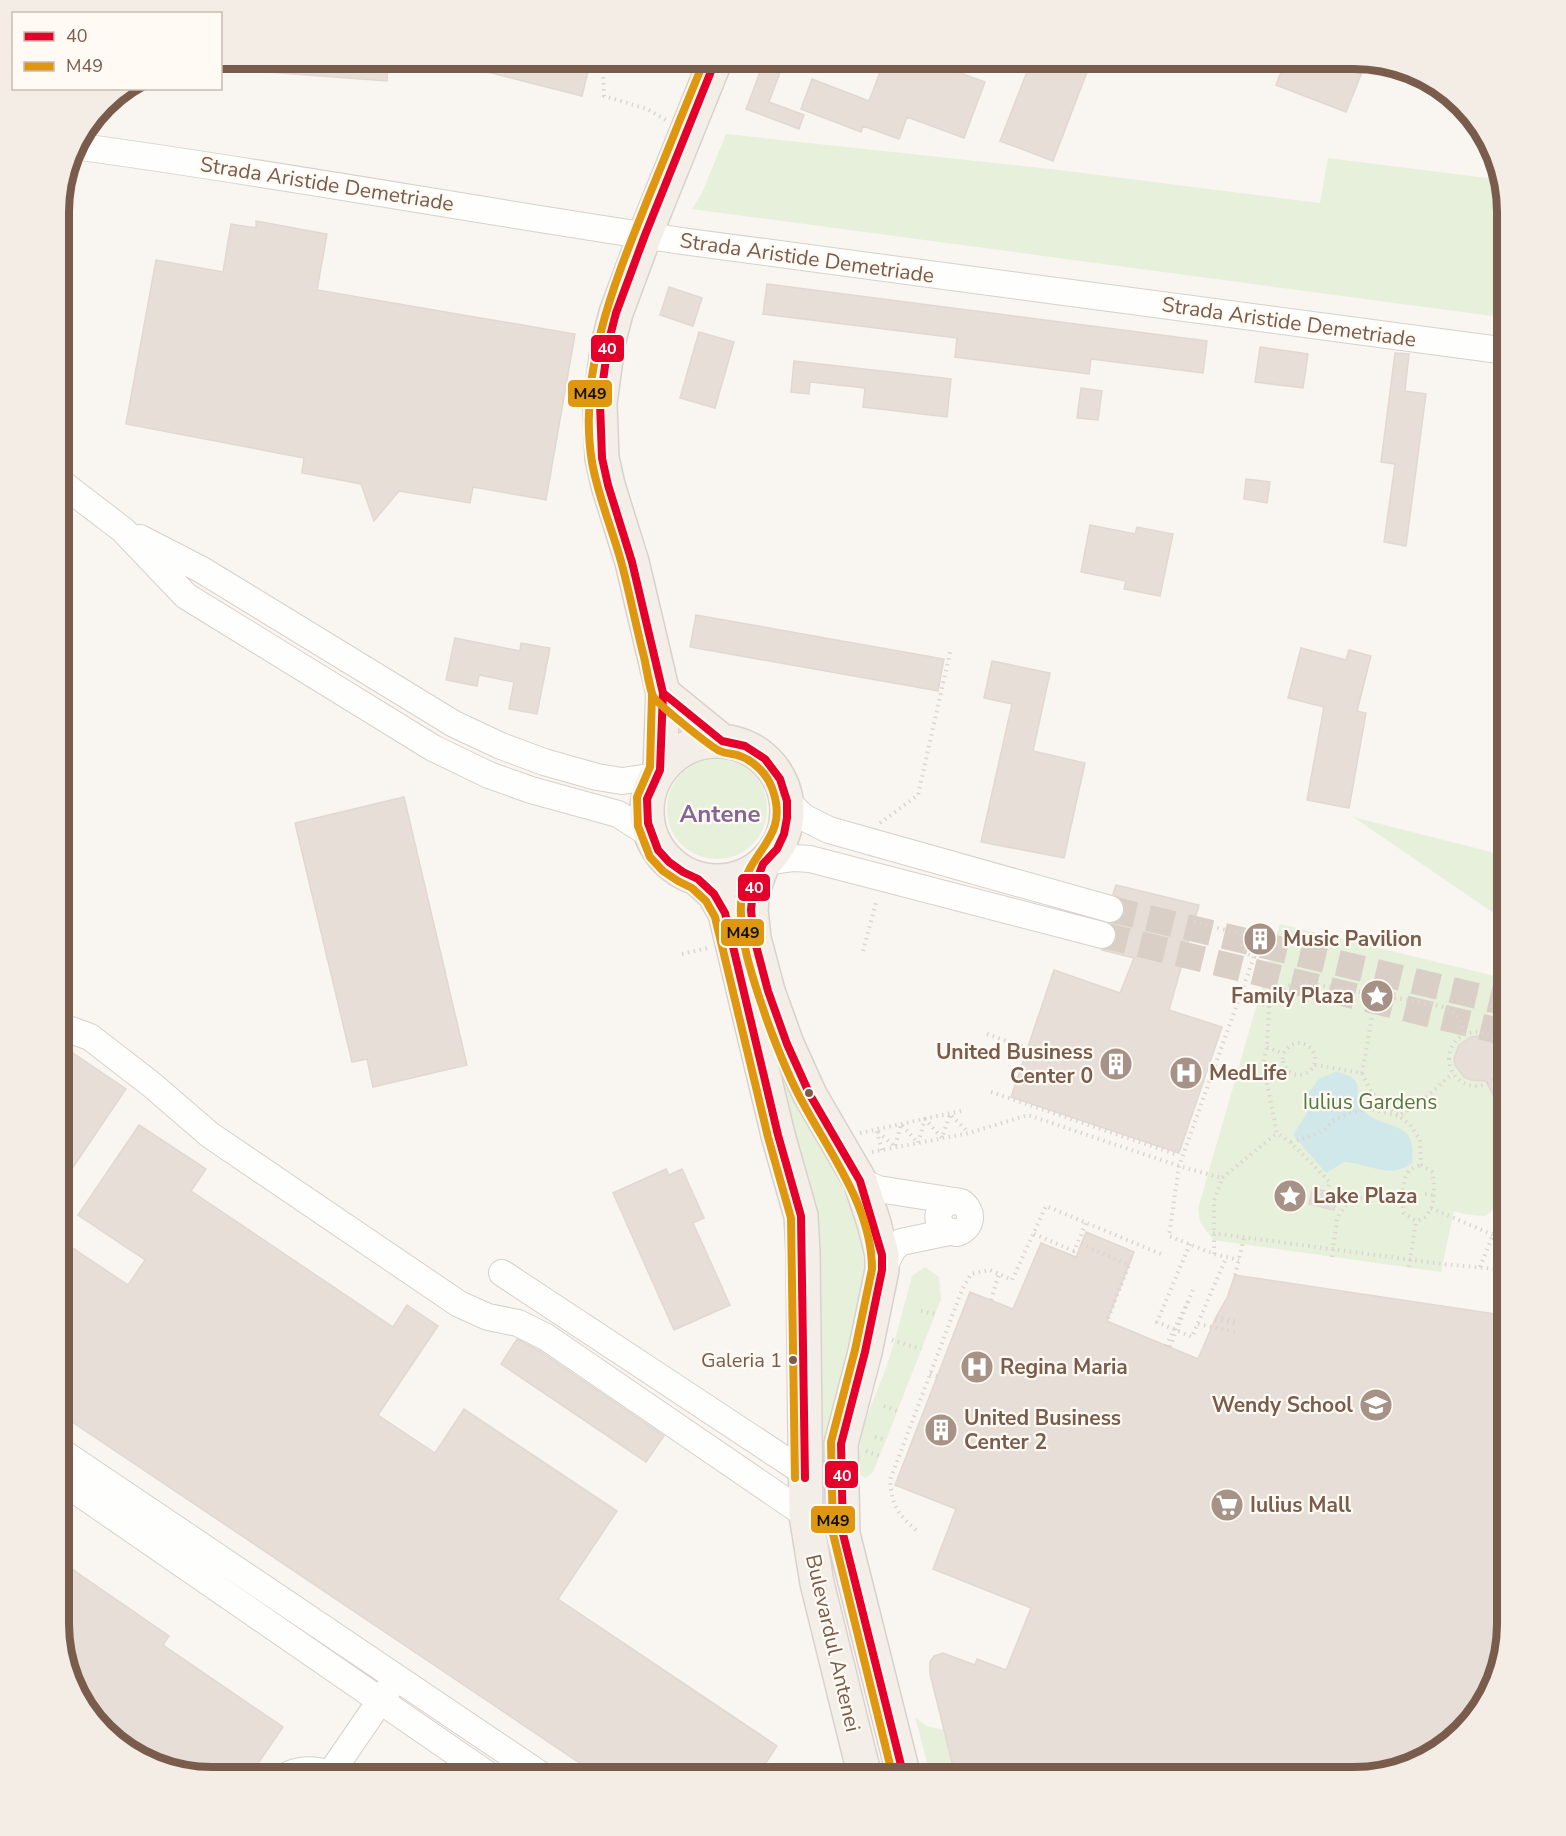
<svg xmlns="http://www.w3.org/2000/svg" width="1566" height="1836" font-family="'Nunito Sans',sans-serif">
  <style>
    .green { fill: #e7f0db }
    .water { fill: #d0e8ea }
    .building { fill: #e6ded7; stroke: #e2d8d2; stroke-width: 1.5 }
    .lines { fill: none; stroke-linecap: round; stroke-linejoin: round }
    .minor-tunnel { stroke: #d9cfc7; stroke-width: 26; stroke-dasharray: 26 13; stroke-linecap: butt }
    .minor-casing { stroke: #d7d1cb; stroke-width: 28 }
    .major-casing { stroke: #dad1cc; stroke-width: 36 }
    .path { stroke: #dcd5d0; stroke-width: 4; stroke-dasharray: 1.5 4.5; stroke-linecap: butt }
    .minor { stroke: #fefefd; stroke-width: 26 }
    .major { stroke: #f3eee8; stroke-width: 33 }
    .bus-1-casing { stroke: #fffaf3; stroke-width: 12 }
    .bus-2-casing { stroke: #fffaf3; stroke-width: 12 }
    .bus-1 { stroke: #e4002b; stroke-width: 8 }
    .bus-2 { stroke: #de970f; stroke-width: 8 }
    .bus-dot { fill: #7a5c4d; stroke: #fffaf3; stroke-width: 2 }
    .labels { text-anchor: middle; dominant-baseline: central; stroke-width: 4.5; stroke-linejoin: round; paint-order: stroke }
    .bus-label { font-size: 20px; fill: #7a5c4d; stroke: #fffaf3; text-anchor: end }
    .street-label { font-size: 21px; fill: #7a5c4d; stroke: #fffaf3 }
    .poi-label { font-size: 21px; font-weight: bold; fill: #7a5c4d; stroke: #fffaf3; text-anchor: start }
    .park-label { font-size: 21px; fill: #537a41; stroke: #fffaf3 }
    .quarter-label { font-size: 24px; font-weight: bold; fill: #846695; stroke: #fffaf3 }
    .rim { fill: none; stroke: #7a5c4d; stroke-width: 8 }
    .line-badge { stroke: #fffaf3; stroke-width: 2 }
    .badge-label { font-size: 16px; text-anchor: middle; font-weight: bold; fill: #fff }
    .pale-badge-label { font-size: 16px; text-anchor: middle; font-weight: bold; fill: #111 }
  </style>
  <rect width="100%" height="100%" fill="#f9f5f0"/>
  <path class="green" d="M 726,134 L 1059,170 L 1320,203 L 1328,158 L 1502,180 L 1507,211 L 1507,318 L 692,209 L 702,193 Z
    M667 809a50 50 0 1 1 100 0a50 50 0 1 1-100 0Z
    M 1353,817 L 1507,856 L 1507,922 Z
    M 1280,924 L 1507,979 L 1507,1168 L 1494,1209 L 1485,1216 L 1464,1214 L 1454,1211 L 1441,1272 L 1213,1240 L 1200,1222 L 1198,1209 Z
    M 772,1057 L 784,1066 L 871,1237 L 835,1486 L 814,1487 Z
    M 925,1267 L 939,1277 L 941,1299 L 886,1440 L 873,1472 L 866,1478 L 861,1476 C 852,1437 875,1401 887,1365 C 897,1336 904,1305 912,1276 Z
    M 915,1717 L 926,1726 L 944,1730 L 956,1777 L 931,1777 Z"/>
  <path class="water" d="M 1335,1072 C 1373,1078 1348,1096 1364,1111 C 1384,1132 1418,1117 1412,1163 C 1391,1180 1367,1163 1344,1162 L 1326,1173 L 1293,1135 L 1307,1113 L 1309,1092 L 1319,1079 Z"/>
  <path class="building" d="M 242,59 L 328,59 L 388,63 L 387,81 L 242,70 Z
    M 457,59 L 509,59 L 561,72 L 563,59 L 591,59 L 582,96 L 456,64 Z
    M 765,59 L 785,59 L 769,102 L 804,115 L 799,129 L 746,109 Z
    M 885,59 L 922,59 L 985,82 L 964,138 L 907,117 L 899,139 L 863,126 L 861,132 L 801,109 L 812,79 L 869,101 Z
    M 1032,59 L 1092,59 L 1053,161 L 1000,141 Z
    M 1286,59 L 1367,60 L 1346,112 L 1276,85 Z
    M 256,221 L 327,234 L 317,290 L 575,334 L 546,500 L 473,487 L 470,503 L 399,491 L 374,521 L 361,484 L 302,473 L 304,458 L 126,424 L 156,260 L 223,272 L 231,224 L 256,228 Z
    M 767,284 L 1207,341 L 1203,373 L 1091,359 L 1089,374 L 955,357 L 957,338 L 763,314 Z
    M 669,287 L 702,298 L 693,326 L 660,315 Z
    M 699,332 L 734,342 L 715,408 L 680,398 Z
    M 1260,347 L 1308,354 L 1303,388 L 1255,382 Z
    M 1395,353 L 1409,354 L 1405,391 L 1426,394 L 1406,546 L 1384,542 L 1395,464 L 1381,462 Z
    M 794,361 L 951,379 L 947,417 L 863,407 L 865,388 L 810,382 L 809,394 L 791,392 Z
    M 1081,388 L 1102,391 L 1098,420 L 1077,418 Z
    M 1246,479 L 1270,482 L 1267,503 L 1244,499 Z
    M 1090,525 L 1135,534 L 1137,527 L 1173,534 L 1160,596 L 1124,589 L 1126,581 L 1081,572 Z
    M 696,615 L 944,659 L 938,691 L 690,647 Z
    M 455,638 L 520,651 L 521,643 L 550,648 L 537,714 L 509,709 L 514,682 L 479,675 L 477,686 L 446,680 Z
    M 1301,648 L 1346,660 L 1349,650 L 1371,656 L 1357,711 L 1366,713 L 1349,808 L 1307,800 L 1324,707 L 1288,698 Z
    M 992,661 L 1050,673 L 1033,751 L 1085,763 L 1064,858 L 981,842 L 1012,704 L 984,698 Z
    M 404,797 L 467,1065 L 373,1087 L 367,1059 L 352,1062 L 295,823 Z
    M 1116,885 L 1199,905 L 1169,1010 L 1222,1027 L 1179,1153 L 1011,1097 L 1054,970 L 1120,993 L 1134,958 L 1102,950 L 1113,945 L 1116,939 L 1117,932 L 1111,924 L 1120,920 L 1125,912 L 1125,906 L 1121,899 L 1113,894 Z
    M1246 940a14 14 0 1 1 28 0a14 14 0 1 1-28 0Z
    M 1479,1036 L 1492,1042 L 1496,1048 L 1498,1055 L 1498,1068 L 1508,1084 L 1508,1087 L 1493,1095 L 1486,1081 L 1471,1080 L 1464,1077 L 1455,1065 L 1454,1058 L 1459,1045 L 1471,1037 Z
    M 64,1047 L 126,1089 L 59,1188 L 59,1048 Z
    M 139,1125 L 206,1169 L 191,1191 L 393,1327 L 407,1305 L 438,1326 L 378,1415 L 435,1453 L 464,1409 L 617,1511 L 558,1599 L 777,1746 L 756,1778 L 602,1778 L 59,1413 L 59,1239 L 128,1285 L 145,1260 L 78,1215 Z
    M 666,1169 L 669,1175 L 682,1169 L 704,1218 L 693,1223 L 730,1305 L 674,1330 L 613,1193 Z
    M 1313,1188 L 1338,1194 L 1334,1210 L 1309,1204 Z
    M 1086,1232 L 1134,1252 L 1107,1321 L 1198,1359 L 1216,1317 L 1227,1298 L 1235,1275 L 1508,1316 L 1508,1625 L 1492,1692 L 1447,1746 L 1404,1769 L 1355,1778 L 956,1778 L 930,1674 L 930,1662 L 934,1656 L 943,1653 L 975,1665 L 977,1659 L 1006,1670 L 1031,1608 L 933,1569 L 956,1509 L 895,1485 L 970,1292 L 1013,1309 L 1041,1243 L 1076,1257 Z
    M 517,1339 L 538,1350 L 664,1436 L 646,1462 L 501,1364 Z
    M 59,1560 L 169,1636 L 163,1645 L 283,1727 L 248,1778 L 211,1778 L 144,1762 L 90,1717 L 67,1674 L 58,1625 Z"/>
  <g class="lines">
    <path class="minor-tunnel" d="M 1110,909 L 1507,1003
      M 1102,935 L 1507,1033"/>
    <defs>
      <path id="minor" d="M 74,146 C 280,174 484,212 689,242 L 1507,351
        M 59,481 L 123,530 L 186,596 L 433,748 L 489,775 L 531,790 L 618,814 L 651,835
        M 140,538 L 202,570 L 454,724 L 501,746 L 544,762 L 597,777 L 622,781 L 656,776
        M 787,801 L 803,817 L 829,830 L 1110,909
        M 766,862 L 794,858 L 810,859 L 1102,935
        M 59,1033 L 62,1030 L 71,1030 L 90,1037 L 152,1085 L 210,1135 L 459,1304 L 488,1317 L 518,1323 L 546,1337 L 806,1515
        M 860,1181 L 878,1189 L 961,1202 C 975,1212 972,1228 957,1233 L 944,1230 C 934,1218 938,1205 952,1201
        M 882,1270 L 893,1249 L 901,1242 L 949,1232
        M 502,1273 L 805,1473
        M 59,1450 L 544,1777
        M 59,1479 L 491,1777
        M 284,1777 C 299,1768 314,1769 331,1774
        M 328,1777 L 389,1688"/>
      <path id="major" d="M 663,693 L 722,741
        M647 811a70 70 0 1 1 140 0a70 70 0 1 1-140 0Z
        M 660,770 L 663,693 L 632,562 L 608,485 L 602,458 L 600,403 L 608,344 L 616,313 L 645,235 L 716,59
        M 763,864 L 753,890 L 751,910 L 754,938 L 768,991 L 787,1044 L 810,1095 L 860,1181 L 874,1223 L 882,1255 L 882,1270 L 865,1352 L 841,1444 L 843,1534 L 904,1777
        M 698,879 L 714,894 L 725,913 L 778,1135 L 801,1216 L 803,1252 L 806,1515 L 817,1583 L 865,1777"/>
    </defs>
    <use href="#minor" class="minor-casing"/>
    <use href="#major" class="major-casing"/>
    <path class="path" d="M 603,71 L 604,96 L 647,109 L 666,120
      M 880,823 L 918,795 L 951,648
      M 1194,922 L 1242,934 C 1240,946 1243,952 1254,957 L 1179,1166 L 1169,1236 L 1214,1254 L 1239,1260
      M 863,951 L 877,899
      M 682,954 L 708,948
      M 1240,998 L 1269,1006
      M1449 1059a27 27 0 1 1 54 0a27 27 0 1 1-54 0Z
      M 987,1034 L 1028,1048
      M1283 1059a16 16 0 1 1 32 0a16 16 0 1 1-32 0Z
      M 1267,1047 L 1284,1054
      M 1315,1065 L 1362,1073 L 1371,1092 L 1411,1126 L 1420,1140 L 1421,1165
      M 1362,1073 L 1376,995
      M 991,1092 L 1178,1155
      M 860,1133 L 965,1110
      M 1291,1142 L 1317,1134 L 1325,1129 L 1334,1120 L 1350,1113 L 1371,1109 L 1398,1116 L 1420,1103 L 1453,1073
      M 882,1150 L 876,1130 L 895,1147 L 901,1124 L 918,1143 L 925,1119 L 942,1138 L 950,1114 L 968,1132
      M 872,1152 L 969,1133 L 1028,1115 L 1179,1166 L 1222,1178
      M 1421,1165 L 1432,1172 C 1435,1184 1436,1208 1425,1217 C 1422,1219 1419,1220 1416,1221 L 1404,1213 C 1402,1201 1401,1177 1411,1169 C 1414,1167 1418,1166 1421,1165 Z
      M 1327,1192 L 1330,1182 L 1290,1142 L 1277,1133 L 1263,1064 L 1267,1047 L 1269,1006 L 1287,986 L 1299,982 L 1312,984 L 1432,1004 C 1454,1010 1458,1011 1464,1035
      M 1425,1194 L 1433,1195
      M 1431,1208 L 1507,1241
      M 1213,1233 L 1442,1264 L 1507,1270
      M 1034,1234 L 1074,1251 L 1086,1223
      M 1081,1244 L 1129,1265 L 1107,1321
      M 1190,1244 L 1157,1322 L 1192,1337 L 1226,1258
      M 1214,1254 L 1214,1201 L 1222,1178 L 1277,1133
      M 1332,1257 L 1337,1218 L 1349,1201 L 1366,1197 L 1403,1196
      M 1409,1267 L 1416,1221
      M 1480,1267 L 1493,1235 L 1507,1189
      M 1235,1275 L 1244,1238
      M 991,1300 L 999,1274
      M 921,1311 L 935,1314
      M 1216,1317 L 1237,1321
      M 1215,1320 L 1236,1324
      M 1198,1324 L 1235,1332
      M 892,1340 L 921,1349
      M 1166,1346 L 1188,1301
      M 1170,1347 L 1194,1287
      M 930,1374 L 937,1376
      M 884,1406 L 897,1411
      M 875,1437 L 886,1440
      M 866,1451 L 880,1456
      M 916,1530 C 897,1514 892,1505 890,1480 L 962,1290 L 971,1274 L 990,1270 L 1012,1280 L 1046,1206 L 1161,1254"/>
    <use href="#minor" class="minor"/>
    <use href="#major" class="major"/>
    <defs>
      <path id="bus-1" d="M 716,59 L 645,235 L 616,313 L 608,344 L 600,403 L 602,458 L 608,485 L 632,562 L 663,693 L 722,741 L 745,746 L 765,759 L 780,779 L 787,801 L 787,818 L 784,834 L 777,849 L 763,864 L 753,890 L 751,910 L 754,938 L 768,991 L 787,1044 L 810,1095 L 860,1181 L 882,1255 L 882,1270 L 865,1352 L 841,1444 L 843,1534 L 904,1777
        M 654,655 L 663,693 L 660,770 L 647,799 L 648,823 L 658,850 L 669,862 L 683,872 L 698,879 L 714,894 L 725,913 L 778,1135 L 801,1216 L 805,1478"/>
      <path id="bus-2" d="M 705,59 C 686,104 668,150 649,196 C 616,279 577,370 592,462 C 598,497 613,531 622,565 C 630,595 636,626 644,657 C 647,669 648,684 653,696 C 656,703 712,748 720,751 C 726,754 733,753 740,756 C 754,761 767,774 772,788 C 791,838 748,850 742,892 C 736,936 754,982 768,1023 C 778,1050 789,1078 803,1103 C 831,1155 872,1208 872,1269 L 855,1350 L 831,1442 L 833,1534 L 893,1777
        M 644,657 L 652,694 L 650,767 L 637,797 L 638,826 L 650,857 L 663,871 L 678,881 L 692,888 L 706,901 L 715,917 L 768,1137 L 791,1218 L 795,1478"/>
    </defs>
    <use href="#bus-1" class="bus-1-casing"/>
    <use href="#bus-2" class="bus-2-casing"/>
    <use href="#bus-1" class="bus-1"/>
    <use href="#bus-2" class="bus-2"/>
  </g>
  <defs>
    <symbol id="building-disc" viewBox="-11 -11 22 22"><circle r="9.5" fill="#a69286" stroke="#fffaf3"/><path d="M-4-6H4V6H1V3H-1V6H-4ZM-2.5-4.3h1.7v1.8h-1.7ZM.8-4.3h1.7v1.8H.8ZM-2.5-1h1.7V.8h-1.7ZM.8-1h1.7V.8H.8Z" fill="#fff"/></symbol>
    <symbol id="sight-disc" viewBox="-11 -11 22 22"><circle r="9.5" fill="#a69286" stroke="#fffaf3"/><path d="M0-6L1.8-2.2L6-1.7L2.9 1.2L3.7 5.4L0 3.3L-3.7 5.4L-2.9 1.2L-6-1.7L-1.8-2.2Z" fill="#fff"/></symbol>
    <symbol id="hospital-disc" viewBox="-11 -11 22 22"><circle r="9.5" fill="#a69286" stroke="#fffaf3"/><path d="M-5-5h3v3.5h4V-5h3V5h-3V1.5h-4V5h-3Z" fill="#fff"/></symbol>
    <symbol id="school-disc" viewBox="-11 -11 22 22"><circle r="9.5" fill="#a69286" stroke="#fffaf3"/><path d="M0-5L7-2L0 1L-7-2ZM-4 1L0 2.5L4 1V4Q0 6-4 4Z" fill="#fff"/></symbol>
    <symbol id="supermarket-disc" viewBox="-11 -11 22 22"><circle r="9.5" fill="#a69286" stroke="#fffaf3"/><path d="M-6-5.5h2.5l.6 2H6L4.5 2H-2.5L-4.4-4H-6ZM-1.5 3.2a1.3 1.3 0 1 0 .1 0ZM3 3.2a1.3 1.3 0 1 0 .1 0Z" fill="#fff"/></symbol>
  </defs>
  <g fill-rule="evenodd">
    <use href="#building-disc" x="1241" y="920" width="38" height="38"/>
    <use href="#sight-disc" x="1358" y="977" width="38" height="38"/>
    <use href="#building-disc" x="1097" y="1045" width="38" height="38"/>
    <use href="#hospital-disc" x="1167" y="1054" width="38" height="38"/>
    <use href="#sight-disc" x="1271" y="1177" width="38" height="38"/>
    <use href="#hospital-disc" x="958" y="1348" width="38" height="38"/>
    <use href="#school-disc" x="1357" y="1386" width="38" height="38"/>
    <use href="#building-disc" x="922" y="1411" width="38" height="38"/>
    <use href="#supermarket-disc" x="1208" y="1486" width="38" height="38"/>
  </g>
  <g class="bus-dot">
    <circle cx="809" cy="1093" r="5"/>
    <circle cx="793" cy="1360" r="5"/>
  </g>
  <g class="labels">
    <g class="bus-label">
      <text x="782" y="1360">Galeria 1</text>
    </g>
    <g class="street-label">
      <text transform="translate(327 184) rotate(9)">Strada Aristide Demetriade</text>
      <text transform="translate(807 258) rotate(8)">Strada Aristide Demetriade</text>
      <text transform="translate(1289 322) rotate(8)">Strada Aristide Demetriade</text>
      <text transform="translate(833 1643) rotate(77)">Bulevardul Antenei</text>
    </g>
    <g class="poi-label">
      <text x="1283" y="939">Music Pavilion</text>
      <text x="1354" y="996" text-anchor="end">Family Plaza</text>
      <text x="1093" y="1052" text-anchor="end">United Business<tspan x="1093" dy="24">Center 0</tspan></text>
      <text x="1209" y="1073">MedLife</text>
      <text x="1313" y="1196">Lake Plaza</text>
      <text x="1000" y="1367">Regina Maria</text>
      <text x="1353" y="1405" text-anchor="end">Wendy School</text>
      <text x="964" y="1418">United Business<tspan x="964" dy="24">Center 2</tspan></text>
      <text x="1250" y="1505">Iulius Mall</text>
    </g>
    <g class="park-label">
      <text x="1370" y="1102">Iulius Gardens</text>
    </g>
    <g class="quarter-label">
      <text x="720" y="814">Antene</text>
    </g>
  </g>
  <path d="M0 0H1566V1836H0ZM212 69H1354A143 143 0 0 1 1497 212V1624A143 143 0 0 1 1354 1767H212A143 143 0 0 1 69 1624V212A143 143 0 0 1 212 69Z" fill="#f4ede6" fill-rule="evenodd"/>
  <path class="rim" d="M212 69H1354A143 143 0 0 1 1497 212V1624A143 143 0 0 1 1354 1767H212A143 143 0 0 1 69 1624V212A143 143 0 0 1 212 69Z"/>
  <g class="line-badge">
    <rect x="590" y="334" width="35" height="29" rx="6" fill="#e4002b"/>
    <rect x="567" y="379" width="46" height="29" rx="6" fill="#de970f"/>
    <rect x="737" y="873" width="34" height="29" rx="6" fill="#e4002b"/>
    <rect x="720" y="918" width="45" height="29" rx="6" fill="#de970f"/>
    <rect x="824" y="1460" width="35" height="29" rx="6" fill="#e4002b"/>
    <rect x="810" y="1505" width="46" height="29" rx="6" fill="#de970f"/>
  </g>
  <g class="badge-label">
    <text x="607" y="354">40</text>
    <text x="754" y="893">40</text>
    <text x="842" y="1481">40</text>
  </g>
  <g class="pale-badge-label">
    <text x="590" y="399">M49</text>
    <text x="743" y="938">M49</text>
    <text x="833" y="1526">M49</text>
  </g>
  <rect x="12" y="12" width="210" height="78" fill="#fffaf3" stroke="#cabbb1" stroke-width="1.5"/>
  <rect x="24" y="32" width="30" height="9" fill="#e4002b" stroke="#cabbb1" stroke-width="1.5"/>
  <text x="66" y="42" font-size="18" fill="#7a5c4d">40</text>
  <rect x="24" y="62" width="30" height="9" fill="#de970f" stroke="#cabbb1" stroke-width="1.5"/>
  <text x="66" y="72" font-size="18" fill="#7a5c4d">M49</text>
</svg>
